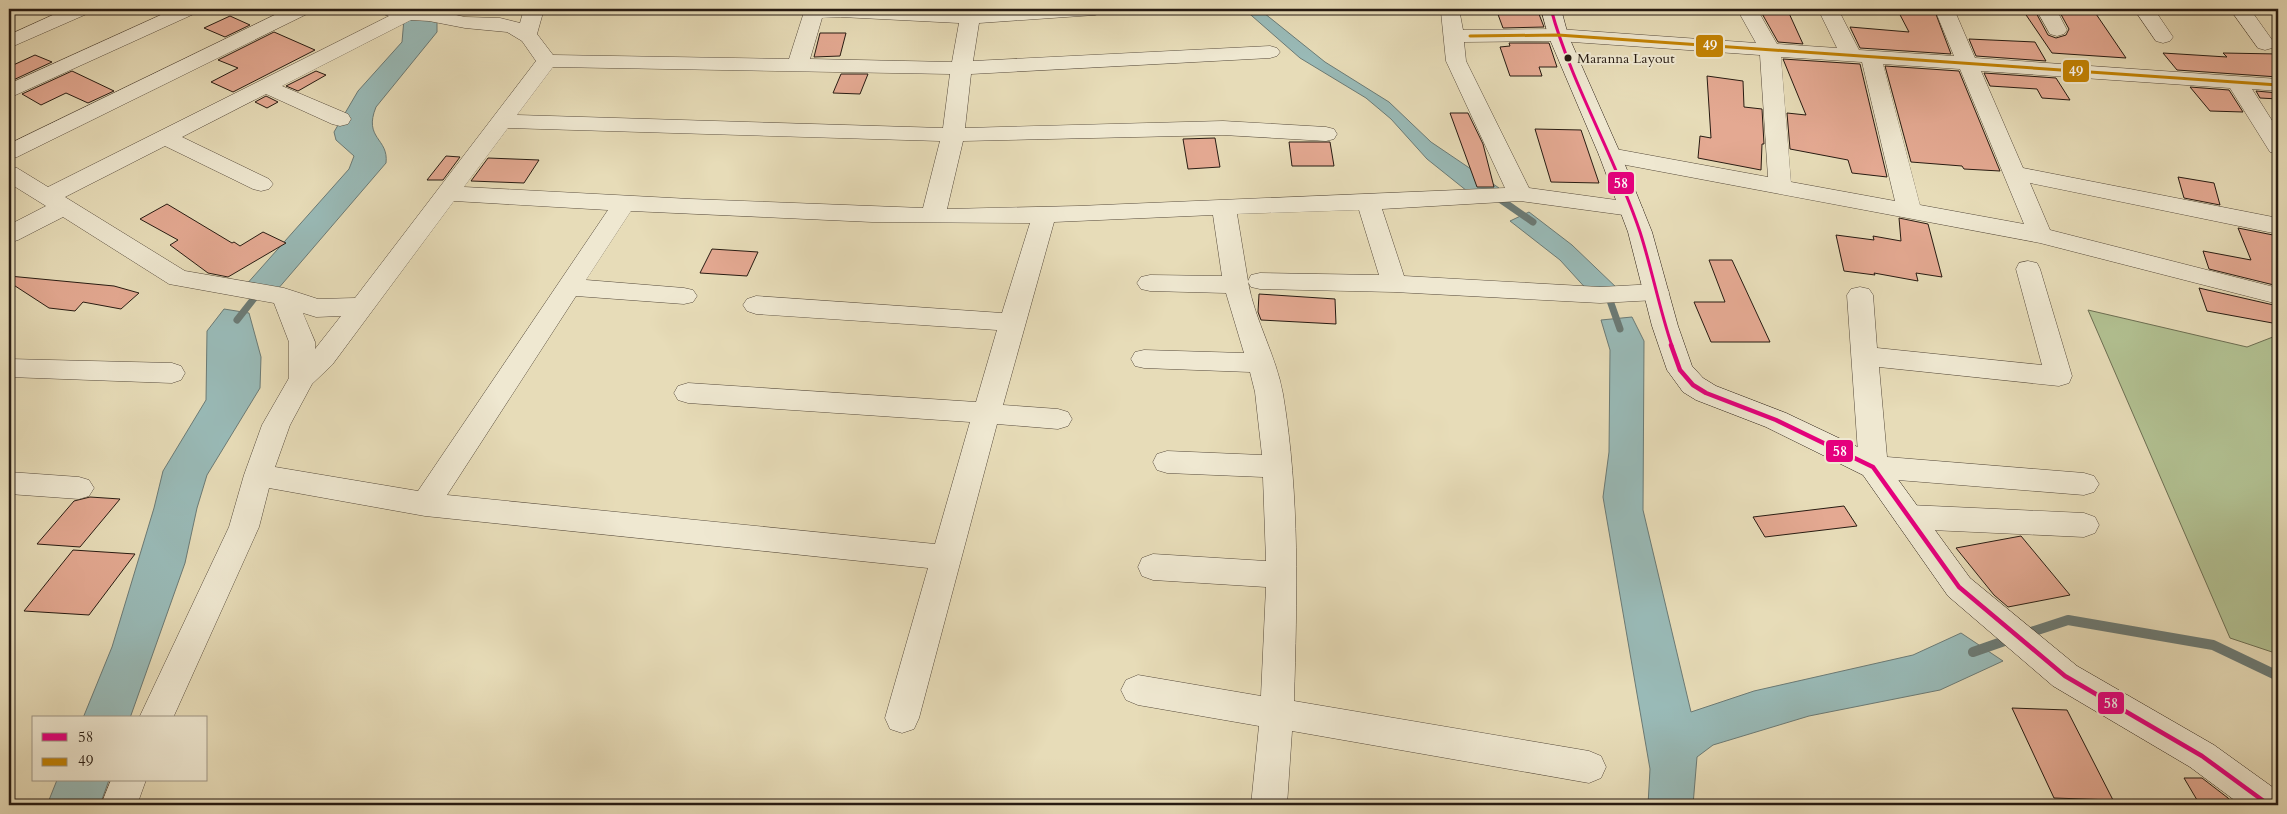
<svg xmlns="http://www.w3.org/2000/svg" width="2287" height="814" font-family="Cardo,serif">
  <style>
    .green { fill: #b2c192; stroke: #6c6e52 }
    .water { fill: #99bab7; stroke: #6b7a75 }
    .lines { fill: none; stroke-linecap: round; stroke-linejoin: round }
    .stream-far1 { stroke: #6b7a75; stroke-width: 7 }
    .stream { stroke: #6b7a75; stroke-width: 10 }
    .building { fill: #e4a992; stroke: #271b12 }
    .street-casing { stroke: #574b3c; stroke-width: 1 }
    .secondary-casing { stroke: #271b12; stroke-width: 1 }
    .street { fill: #efe8d1; fill-rule: evenodd }
    .secondary { fill: #efe8d1; fill-rule: evenodd }
    .bus-1-far1-casing { stroke: #efe8d1; stroke-width: 6 }
    .bus-1-casing { stroke: #efe8d1; stroke-width: 8 }
    .bus-2-casing { stroke: #efe8d1; stroke-width: 6 }
    .bus-1-far1 { stroke: #e5007d; stroke-width: 3 }
    .bus-1 { stroke: #e5007d; stroke-width: 4.5 }
    .bus-2 { stroke: #c38304; stroke-width: 3 }
    .bus-dot { fill: #271b12; stroke: #efe8d1; stroke-width: 2 }
    .labels { text-anchor: middle; dominant-baseline: central; stroke-width: 4; stroke-linejoin: round; paint-order: stroke }
    .far-bus-label { font-size: 14px; fill: #271b12; stroke: #efe8d1; text-anchor: start }
    .line-badge { stroke: #efe8d1; stroke-width: 2 }
    .badge-label { font-size: 14px; text-anchor: middle; font-weight: bold; fill: #fff }
  </style>
  <rect width="100%" height="100%" fill="#e7dcb8"/>
  <filter id="stains"><feTurbulence type="fractalNoise" baseFrequency=".004" numOctaves="4"/><feColorMatrix values="0 0 0 0 .2 0 0 0 0 .09 0 0 0 0 .02 0 0 0 .5 -.17"/></filter>
  <radialGradient id="worn" r=".72"><stop offset=".6" stop-color="#630" stop-opacity="0"/><stop offset="1" stop-color="#630" stop-opacity=".3"/></radialGradient>
  <path class="green" d="M 2088,310 L 2247,347 L 2278,335 L 2278,654 L 2230,638 Z"/>
  <path class="water" d="M 1244,9 L 1259,9 L 1325,62 L 1389,102 L 1431,142 L 1499,188 L 1472,195 L 1427,159 L 1391,119 L 1366,98 L 1300,58 Z
    M 404,19 L 437,21 L 437,32 L 376,107 C 363,139 389,138 386,163 L 277,290 L 245,286 L 349,169 L 354,156 L 336,140 L 334,132 L 358,91 L 402,42 Z
    M 1529,212 L 1572,245 L 1619,290 L 1590,293 L 1560,260 L 1510,221 Z
    M 224,309 L 249,313 L 261,357 L 260,388 L 207,475 L 197,508 L 185,563 L 130,718 L 83,718 L 112,647 L 154,508 L 163,471 L 206,400 L 207,331 Z
    M 1632,317 L 1644,341 L 1643,510 L 1691,712 L 1754,691 L 1913,655 L 1961,633 L 2003,661 L 1940,690 L 1809,716 L 1713,745 L 1697,757 L 1693,805 L 1648,805 L 1650,769 L 1603,497 L 1609,452 L 1610,350 L 1601,320 Z
    M 57,780 L 109,780 L 100,805 L 47,805 Z"/>
  <g class="lines">
    <path class="stream-far1" d="M 1494,195 L 1533,222
      M 1607,292 L 1620,329
      M 237,320 L 259,292"/>
    <path class="stream" d="M 2025,634 L 2068,620 L 2213,645 L 2278,676
      M 1973,652 L 2013,638"/>
  </g>
  <path class="building" d="M 1496,9 L 1537,9 L 1544,27 L 1503,28 Z
    M 1897,9 L 1934,9 L 1951,54 L 1860,48 L 1850,27 L 1909,32 Z
    M 2022,9 L 2034,9 L 2048,35 L 2056,38 L 2066,35 L 2069,29 L 2058,9 L 2094,11 L 2126,58 L 2052,53 Z
    M 1760,10 L 1788,11 L 1803,44 L 1778,42 Z
    M 230,16 L 250,25 L 225,37 L 204,28 Z
    M 274,32 L 315,50 L 233,92 L 211,82 L 238,68 L 218,60 Z
    M 820,33 L 846,33 L 840,56 L 814,57 Z
    M 1969,39 L 2035,42 L 2046,61 L 1976,56 Z
    M 1509,43 L 1549,43 L 1557,67 L 1539,67 L 1542,76 L 1510,76 L 1500,47 L 1510,46 Z
    M 2163,53 L 2227,57 L 2223,53 L 2278,54 L 2278,77 L 2177,70 Z
    M 35,55 L 52,62 L 9,82 L 9,67 Z
    M 1783,59 L 1860,64 L 1887,177 L 1852,173 L 1848,160 L 1790,149 L 1787,113 L 1806,115 Z
    M 1885,66 L 1959,71 L 2000,171 L 1964,169 L 1962,166 L 1911,162 Z
    M 72,71 L 114,91 L 88,103 L 66,93 L 41,105 L 22,94 Z
    M 316,71 L 326,75 L 298,91 L 286,86 Z
    M 1984,73 L 2056,78 L 2070,100 L 2042,98 L 2037,89 L 1990,86 Z
    M 841,74 L 868,74 L 860,94 L 833,93 Z
    M 1707,76 L 1743,81 L 1744,107 L 1762,109 L 1764,144 L 1762,144 L 1761,170 L 1698,158 L 1700,136 L 1711,138 Z
    M 2190,87 L 2229,90 L 2243,112 L 2210,111 Z
    M 2256,91 L 2278,93 L 2278,99 L 2260,98 Z
    M 266,96 L 278,102 L 267,108 L 255,102 Z
    M 1450,113 L 1468,113 L 1483,144 L 1494,187 L 1477,187 Z
    M 1535,129 L 1581,130 L 1599,183 L 1551,182 Z
    M 1215,138 L 1220,167 L 1188,169 L 1183,139 Z
    M 1289,142 L 1330,142 L 1334,166 L 1292,166 Z
    M 446,156 L 460,157 L 443,180 L 427,180 Z
    M 488,158 L 539,160 L 524,183 L 471,181 Z
    M 2178,177 L 2214,183 L 2220,205 L 2184,198 Z
    M 167,204 L 232,243 L 234,242 L 240,246 L 263,232 L 286,243 L 228,277 L 208,273 L 170,245 L 178,240 L 140,219 Z
    M 1899,218 L 1928,224 L 1942,277 L 1916,273 L 1918,281 L 1874,273 L 1875,275 L 1844,271 L 1836,235 L 1874,240 L 1873,236 L 1901,241 Z
    M 2238,228 L 2278,236 L 2278,286 L 2209,269 L 2203,251 L 2251,260 Z
    M 712,249 L 758,252 L 747,276 L 700,273 Z
    M 1709,260 L 1732,260 L 1770,342 L 1711,342 L 1694,302 L 1725,302 Z
    M 9,276 L 114,286 L 139,293 L 121,309 L 83,302 L 75,311 L 49,308 L 9,282 Z
    M 2199,288 L 2278,306 L 2278,324 L 2207,311 Z
    M 1259,294 L 1335,299 L 1336,324 L 1261,320 L 1258,312 Z
    M 90,497 L 120,499 L 80,547 L 37,544 L 74,501 Z
    M 1844,506 L 1857,526 L 1765,537 L 1753,517 Z
    M 2021,536 L 2070,595 L 2008,607 L 1994,595 L 1956,548 Z
    M 73,550 L 135,554 L 89,615 L 24,611 Z
    M 2012,708 L 2067,710 L 2113,800 L 2054,798 Z
    M 2184,778 L 2202,778 L 2228,798 L 2233,805 L 2200,805 Z"/>
  <g class="lines">
    <defs>
      <path id="street" d="M 66,9 L 92,9 L 89,13 L 9,48 L 9,35 Z
        M 174,9 L 199,9 L 196,13 L 9,98 L 9,84 Z
        M 287,9 L 312,9 L 309,13 L 17,157 L 9,159 L 9,144 Z
        M 377,9 L 429,9 L 465,17 L 500,18 L 520,23 L 524,9 L 544,9 L 537,34 L 553,55 L 789,59 L 805,9 L 908,9 L 962,12 L 962,9 L 982,9 L 981,11 L 1017,9 L 1105,9 L 1102,13 L 1095,15 L 979,23 L 973,61 L 1270,46 L 1277,48 L 1280,52 L 1277,56 L 1270,58 L 971,74 L 965,128 L 1223,121 L 1326,127 L 1334,129 L 1337,134 L 1334,139 L 1326,141 L 1223,135 L 963,141 L 947,209 L 1078,206 L 1505,188 L 1446,61 L 1441,12 L 1443,9 L 1459,9 L 1463,30 L 1558,29 L 1756,43 L 1737,9 L 1757,9 L 1777,44 L 1837,48 L 1818,9 L 1838,9 L 1859,50 L 1954,56 L 1935,10 L 1954,9 L 1975,58 L 2278,79 L 2278,91 L 2252,89 L 2278,130 L 2278,154 L 2270,152 L 2230,88 L 1981,71 L 2023,168 L 2278,218 L 2278,234 L 2030,183 L 2050,230 L 2278,288 L 2278,304 L 2040,243 L 1610,162 L 1602,160 L 1599,155 L 1602,150 L 1610,148 L 1768,177 L 1760,55 L 1558,41 L 1464,42 L 1466,61 L 1529,188 L 1631,202 L 1639,204 L 1643,209 L 1639,214 L 1631,216 L 1520,201 L 1382,209 L 1404,276 L 1600,287 L 1656,284 L 1665,286 L 1669,292 L 1665,298 L 1656,300 L 1600,303 L 1394,292 L 1260,289 L 1251,287 L 1248,282 C 1255,321 1276,355 1283,394 C 1300,496 1297,599 1294,701 L 1589,751 L 1601,756 L 1606,767 L 1601,778 L 1589,783 L 1292,731 L 1287,805 L 1251,805 L 1259,726 L 1138,705 L 1126,700 L 1121,690 L 1126,680 L 1138,675 L 1261,696 L 1266,587 L 1153,580 L 1142,576 L 1138,567 L 1142,558 L 1153,554 L 1266,561 L 1263,477 L 1167,473 L 1157,470 L 1153,462 L 1157,454 L 1167,451 L 1262,455 L 1255,392 L 1250,372 L 1144,368 L 1135,366 L 1131,359 L 1135,352 L 1144,350 L 1244,353 L 1226,293 L 1150,291 L 1141,289 L 1137,283 L 1141,277 L 1150,275 L 1222,276 L 1213,215 L 1054,222 L 1003,405 L 1058,409 L 1068,412 L 1072,419 L 1068,426 L 1058,429 L 997,424 L 919,718 L 914,729 L 902,733 L 890,729 L 885,718 L 928,568 L 425,516 L 269,488 L 259,527 L 173,718 L 139,718 L 229,527 L 244,475 L 262,425 L 289,378 L 289,342 L 274,303 L 169,284 L 63,217 L 18,240 L 9,243 L 9,225 L 46,206 L 9,183 L 9,166 L 17,168 L 48,187 L 389,16 L 380,13 ZM 841,17 L 959,23 L 952,62 L 810,59 L 822,18 ZM 411,20 L 429,21 L 465,28 L 507,32 L 522,41 L 536,61 L 355,298 L 318,299 L 284,288 L 185,271 L 65,197 L 165,146 L 253,189 L 261,191 L 269,189 L 273,184 L 269,179 L 182,137 L 266,94 L 332,124 L 340,126 L 348,124 L 351,119 L 348,114 L 282,86 ZM 1781,57 L 1862,62 L 1895,201 L 1791,182 ZM 1883,64 L 1960,69 L 2024,224 L 1920,205 ZM 553,67 L 950,74 L 943,128 L 517,115 ZM 508,128 L 940,141 L 923,208 L 690,199 L 464,187 ZM 454,201 L 608,210 L 418,491 L 275,467 L 290,425 L 312,384 L 332,365 ZM 1359,210 L 1379,275 L 1260,273 L 1251,275 L 1248,281 L 1237,214 ZM 631,211 L 872,222 L 1030,223 L 1002,313 L 756,296 L 747,299 L 743,305 L 747,311 L 756,314 L 997,330 L 976,402 L 688,383 L 678,386 L 674,393 L 678,400 L 688,403 L 970,422 L 935,544 L 447,495 L 576,296 L 684,304 L 693,302 L 697,296 L 693,290 L 684,288 L 586,280 ZM 303,313 L 316,317 L 341,316 L 315,349 L 315,342 Z
        M 2036,9 L 2056,9 L 2067,30 L 2064,34 L 2057,36 L 2050,34 Z
        M 2134,9 L 2154,9 L 2173,37 L 2170,41 L 2163,43 L 2156,41 Z
        M 2230,9 L 2250,9 L 2275,44 L 2272,48 L 2265,50 L 2258,48 Z
        M 2028,261 L 2037,263 L 2040,269 L 2072,376 L 2069,383 L 2059,386 L 1879,367 L 1887,457 L 2084,473 L 2094,476 L 2099,484 L 2094,492 L 2084,495 L 1873,478 L 1863,475 L 1859,467 L 1847,295 L 1851,289 L 1860,287 L 1869,289 L 1873,295 L 1877,348 L 2042,365 L 2016,269 L 2019,263 Z
        M 9,359 L 172,363 L 181,366 L 185,373 L 181,380 L 172,383 L 9,377 Z
        M 9,472 L 79,477 L 89,480 L 94,488 L 89,496 L 79,499 L 9,494 Z
        M 1909,505 L 2084,513 L 2095,517 L 2099,525 L 2095,533 L 2084,537 L 1909,529 L 1898,525 L 1894,517 L 1898,509 Z
        M 111,780 L 146,780 L 137,805 L 101,805 Z"/>
      <path id="secondary" d="M 1541,9 L 1561,9 L 1568,35 L 1621,155 L 1652,232 L 1678,326 L 1692,366 L 1703,378 L 1716,386 L 1786,413 L 1883,459 L 1970,578 L 2077,666 L 2214,745 L 2278,791 L 2278,805 L 2241,805 L 2190,767 L 2053,686 L 1948,596 L 1863,475 L 1766,427 L 1696,400 L 1683,392 L 1667,370 L 1652,326 L 1628,232 L 1599,155 L 1548,35 Z"/>
    </defs>
    <use href="#street" class="street-casing"/>
    <use href="#secondary" class="secondary-casing"/>
    <use href="#street" class="street"/>
    <use href="#secondary" class="secondary"/>
    <defs>
      <path id="bus-1-far1" d="M 1551,9 C 1572,86 1615,156 1640,232 C 1652,269 1659,308 1672,346"/>
      <path id="bus-1" d="M 1671,345 L 1680,370 L 1693,385 L 1706,393 L 1776,420 L 1873,467 L 1959,587 L 2065,676 L 2202,756 L 2269,805"/>
      <path id="bus-2" d="M 1470,36 L 1558,35 L 2278,85"/>
    </defs>
    <use href="#bus-1-far1" class="bus-1-far1-casing"/>
    <use href="#bus-1" class="bus-1-casing"/>
    <use href="#bus-2" class="bus-2-casing"/>
    <use href="#bus-1-far1" class="bus-1-far1"/>
    <use href="#bus-1" class="bus-1"/>
    <use href="#bus-2" class="bus-2"/>
  </g>
  <circle class="bus-dot" cx="1568" cy="58" r="4.5"/>
  <g class="labels">
    <g class="far-bus-label">
      <text x="1577" y="58">Maranna Layout</text>
    </g>
  </g>
  <g class="line-badge">
    <rect x="1695" y="34" width="29" height="24" rx="5" fill="#c38304"/>
    <rect x="2062" y="59" width="28" height="24" rx="5" fill="#c38304"/>
    <rect x="1607" y="171" width="28" height="24" rx="5" fill="#e5007d"/>
    <rect x="1825" y="439" width="29" height="24" rx="5" fill="#e5007d"/>
    <rect x="2097" y="691" width="28" height="24" rx="5" fill="#e5007d"/>
  </g>
  <g class="badge-label">
    <text x="1710" y="50">49</text>
    <text x="2076" y="76">49</text>
    <text x="1621" y="188">58</text>
    <text x="1840" y="456">58</text>
    <text x="2111" y="708">58</text>
  </g>
  <rect width="2287" height="814" fill="none" stroke="#e7dcb8" stroke-width="30"/>
  <rect x="10" y="10" width="2267" height="794" fill="none" stroke="#271b12" stroke-width="2.5"/>
  <rect x="15" y="15" width="2257" height="784" fill="none" stroke="#271b12"/>
  <rect x="32" y="716" width="175" height="65" fill="#efe8d1" stroke="#9f9685"/>
  <rect x="42" y="733" width="25" height="8" fill="#e5007d" stroke="#9f9685"/>
  <text x="78" y="742" font-size="15" fill="#271b12">58</text>
  <rect x="42" y="758" width="25" height="8" fill="#c38304" stroke="#9f9685"/>
  <text x="78" y="766" font-size="15" fill="#271b12">49</text>
  <rect width="100%" height="100%" filter="url(#stains)"/>
  <rect width="100%" height="100%" fill="url(#worn)"/>
</svg>
